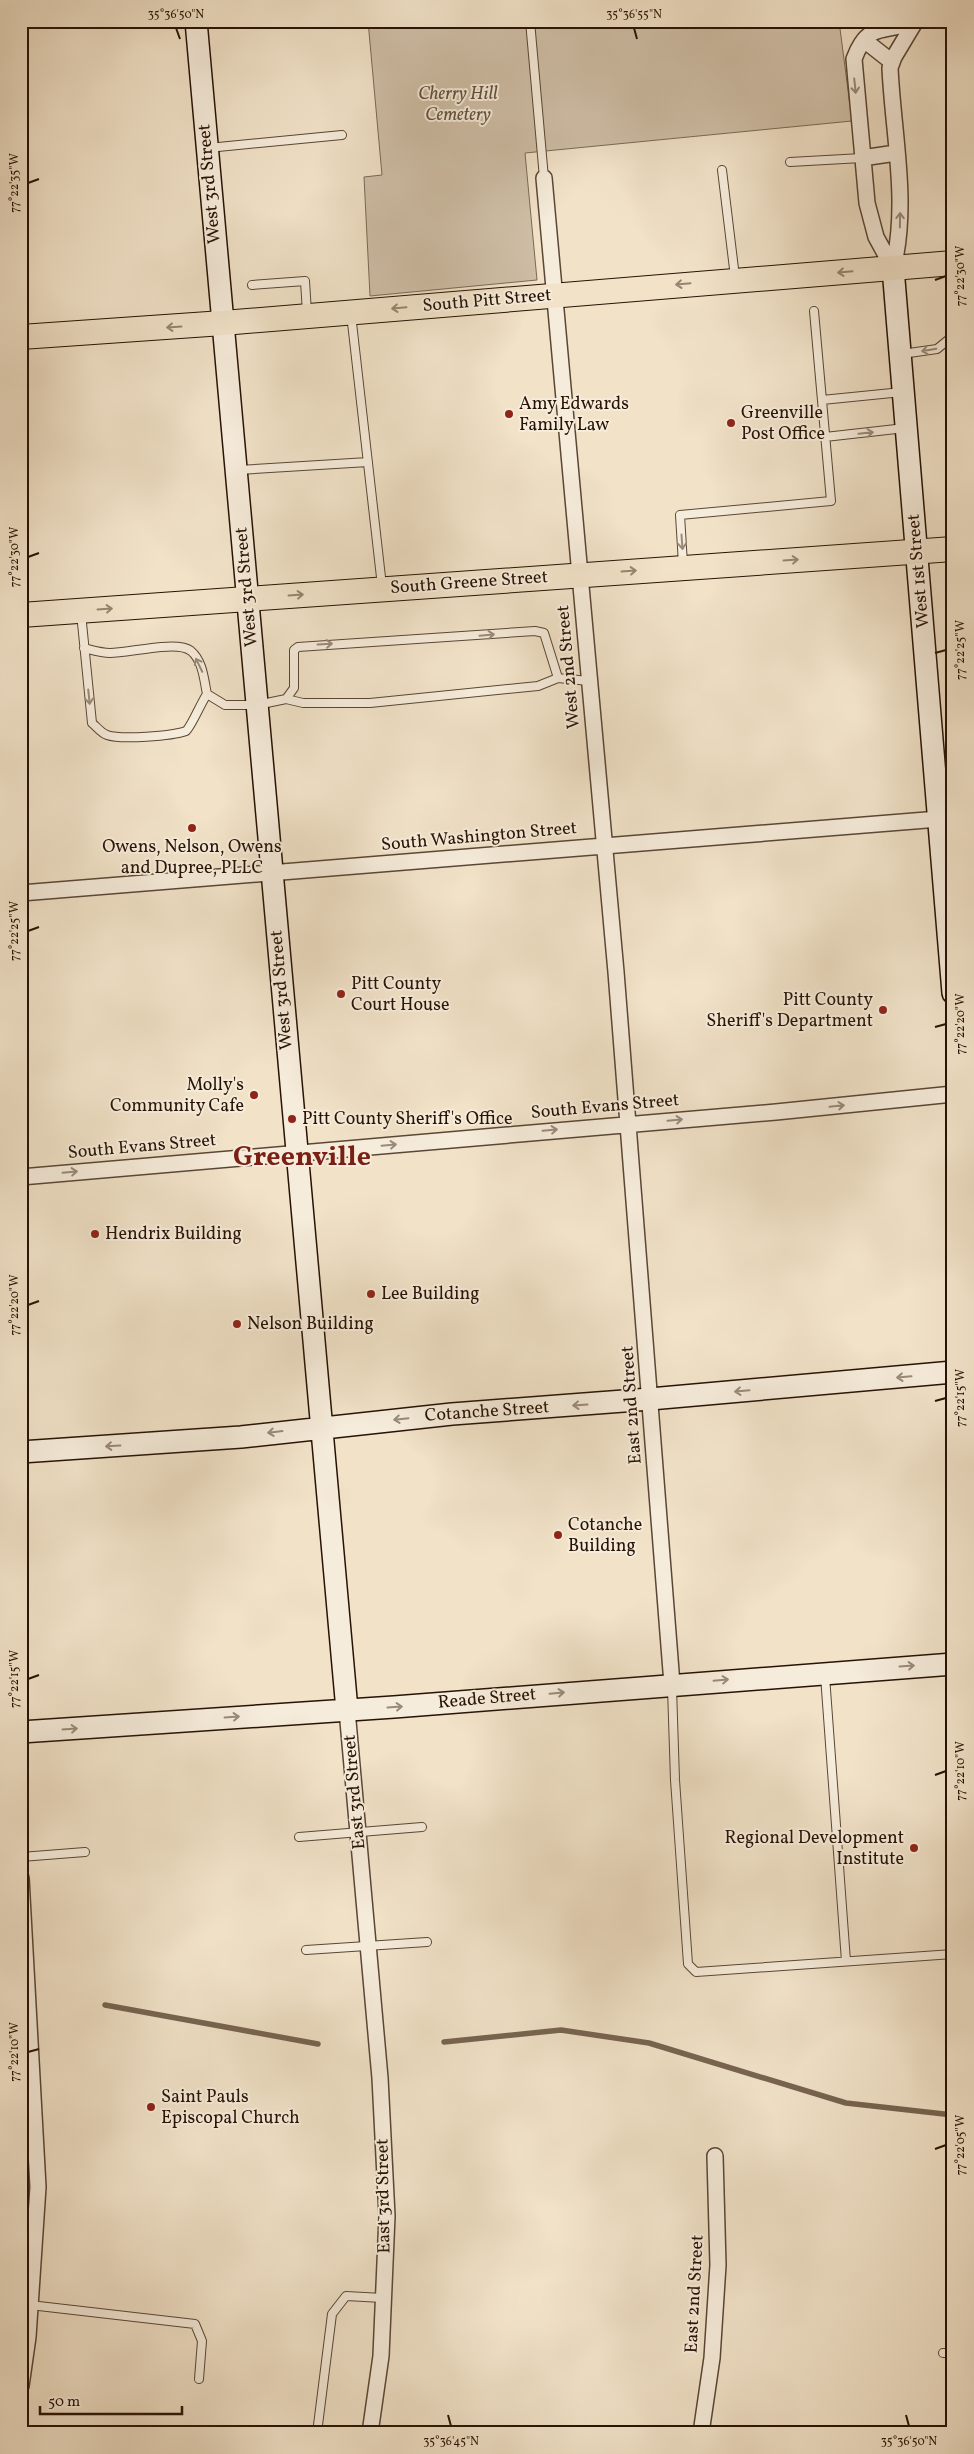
<svg xmlns="http://www.w3.org/2000/svg" width="974" height="2454" font-family="Vollkorn,serif">
  <style>
    .green { fill: #cfbfa7; stroke: #7b6856 }
    .lines { fill: none; stroke-linecap: round; stroke-linejoin: round }
    .stream { stroke: #776451; stroke-width: 5.5 }
    .lane-casing { stroke: #5a4635; stroke-width: 10 }
    .street-casing { stroke: #5a4635; stroke-width: 18 }
    .secondary-casing { stroke: #271204; stroke-width: 24 }
    .primary-casing { stroke: #271204; stroke-width: 26 }
    .lane { stroke: #f6ecdb; stroke-width: 8 }
    .street { stroke: #f6ecdb; stroke-width: 15 }
    .secondary { stroke: #f6ecdb; stroke-width: 21 }
    .primary { stroke: #f1e2c8; stroke-width: 24 }
    .oneway { stroke: #998a7a }
    .oneway2 { stroke: #968470 }
    .ticks { fill: none; stroke: #271204; stroke-width: 2 }
    .poi-dot { fill: #8f2418; stroke: #f6ecdb; stroke-width: 2 }
    .labels { text-anchor: middle; dominant-baseline: central; stroke-width: 4; stroke-linejoin: round; paint-order: stroke }
    .park-label { font-size: 18px; font-style: italic; fill: #624f3d; stroke: #f6ecdb }
    .street-label { font-size: 18px; fill: #271204; stroke: #f6ecdb }
    .poi-label { font-size: 18px; fill: #271204; stroke: #f6ecdb; text-anchor: start }
    .town-label { font-size: 28px; font-weight: bold; fill: #7a1f14; stroke: #f6ecdb }
    .neatline { fill: none; stroke: #271204; stroke-width: 2 }
    .ticks-label { font-size: 12px; text-anchor: middle; fill: #271204 }
  </style>
  <rect width="100%" height="100%" fill="#f1e2c8"/>
  <filter id="stains"><feTurbulence type="fractalNoise" baseFrequency=".004" numOctaves="4"/><feColorMatrix values="0 0 0 0 .2 0 0 0 0 .09 0 0 0 0 .02 0 0 0 .5 -.17"/></filter>
  <radialGradient id="worn" r=".72"><stop offset=".6" stop-color="#630" stop-opacity="0"/><stop offset="1" stop-color="#630" stop-opacity=".3"/></radialGradient>
  <path class="green" d="M 368,21 L 839,21 L 852,121 L 525,153 L 537,280 L 370,296 L 364,177 L 382,175 Z"/>
  <g class="lines">
    <path class="stream" d="M 105,2005 L 318,2044
      M 444,2042 L 561,2030 L 649,2043 L 846,2103 L 953,2115"/>
    <defs>
      <path id="lane" d="M 530,21 L 544,178
        M 208,148 L 342,135
        M 790,162 L 862,158
        M 722,170 L 735,277
        M 252,285 L 305,281 L 307,313
        M 351,314 L 382,586
        M 902,354 L 937,349 L 953,336
        M 822,400 L 902,392
        M 825,437 L 905,428
        M 238,470 L 368,462
        M 683,564 L 680,515 L 831,501 L 814,311
        M 81,613 L 92,723 C 97,727 101,733 107,735 C 121,740 172,736 186,731 C 191,727 201,703 207,694
        M 84,648 C 92,650 102,653 110,653 C 129,653 177,640 191,651 C 203,661 204,680 207,694 L 225,705 L 257,705 L 286,699 L 303,703 L 370,703 L 538,686 L 558,678
        M 286,699 L 294,688 L 294,650 L 298,647 L 535,631 L 544,633 L 558,678 L 589,681
        M 825,1676 L 846,1961
        M 672,1688 L 675,1780 L 688,1964 L 696,1972 L 953,1954
        M 299,1837 L 422,1827
        M 21,1857 L 85,1852
        M 306,1950 L 427,1942
        M 30,2305 L 195,2324 L 202,2341 L 199,2379
        M 943,2353 L 953,2353
        M 317,2433 L 332,2314 L 346,2296 L 383,2298"/>
      <path id="street" d="M 864,40 L 892,62
        M 862,158 L 896,153
        M 544,178 L 616,972 L 672,1684
        M 893,268 L 876,237 L 867,203 L 854,59 C 868,21 884,33 915,22
        M 893,268 C 909,203 893,134 890,68 L 894,57 L 915,22
        M 21,893 L 939,819
        M 21,1177 L 776,1112 L 953,1094
        M 347,1710 L 380,2078 L 387,2216 L 381,2356 L 370,2433
        M 21,1878 L 38,2187 L 28,2337 L 21,2386
        M 701,2433 L 712,2358 L 718,2265 L 715,2156"/>
      <path id="secondary" d="M 196,21 L 347,1710
        M 893,268 L 953,993
        M 21,1452 L 241,1437 L 452,1414 L 650,1399 L 953,1372
        M 21,1732 L 394,1707 L 953,1664"/>
      <path id="primary" d="M 21,337 L 223,323 L 953,263
        M 21,615 L 953,549"/>
    </defs>
    <use href="#lane" class="lane-casing"/>
    <use href="#street" class="street-casing"/>
    <use href="#secondary" class="secondary-casing"/>
    <use href="#primary" class="primary-casing"/>
    <use href="#lane" class="lane"/>
    <use href="#street" class="street"/>
    <use href="#secondary" class="secondary"/>
    <use href="#primary" class="primary"/>
  </g>
  <defs><path id="oneway-shaft" d="M-6 0H5M1.5-3L5.5 0L1.5 3" fill="none" stroke-width="1.6" stroke-linecap="round" stroke-linejoin="round" transform="scale(1.25)"/></defs>
  <g class="oneway">
    <use href="#oneway-shaft" transform="translate(855 86) rotate(84)"/>
    <use href="#oneway-shaft" transform="translate(900 220) rotate(-89)"/>
    <use href="#oneway-shaft" transform="translate(929 350) rotate(170)"/>
    <use href="#oneway-shaft" transform="translate(866 433) rotate(-6)"/>
    <use href="#oneway-shaft" transform="translate(682 542) rotate(86)"/>
    <use href="#oneway-shaft" transform="translate(487 635) rotate(-5)"/>
    <use href="#oneway-shaft" transform="translate(325 644) rotate(-3)"/>
    <use href="#oneway-shaft" transform="translate(199 665) rotate(-116)"/>
    <use href="#oneway-shaft" transform="translate(89 697) rotate(84)"/>
    <use href="#oneway-shaft" transform="translate(837 1106) rotate(-6)"/>
    <use href="#oneway-shaft" transform="translate(675 1120) rotate(-5)"/>
    <use href="#oneway-shaft" transform="translate(550 1130) rotate(-5)"/>
    <use href="#oneway-shaft" transform="translate(389 1145) rotate(-5)"/>
    <use href="#oneway-shaft" transform="translate(70 1172) rotate(-5)"/>
    <use href="#oneway-shaft" transform="translate(904 1377) rotate(175)"/>
    <use href="#oneway-shaft" transform="translate(742 1391) rotate(175)"/>
    <use href="#oneway-shaft" transform="translate(580 1405) rotate(176)"/>
    <use href="#oneway-shaft" transform="translate(401 1419) rotate(174)"/>
    <use href="#oneway-shaft" transform="translate(275 1432) rotate(173)"/>
    <use href="#oneway-shaft" transform="translate(113 1446) rotate(177)"/>
    <use href="#oneway-shaft" transform="translate(907 1666) rotate(-4)"/>
    <use href="#oneway-shaft" transform="translate(721 1680) rotate(-5)"/>
    <use href="#oneway-shaft" transform="translate(557 1693) rotate(-5)"/>
    <use href="#oneway-shaft" transform="translate(395 1707) rotate(-4)"/>
    <use href="#oneway-shaft" transform="translate(232 1717) rotate(-4)"/>
    <use href="#oneway-shaft" transform="translate(70 1729) rotate(-4)"/>
  </g>
  <g class="oneway2">
    <use href="#oneway-shaft" transform="translate(845 272) rotate(175)"/>
    <use href="#oneway-shaft" transform="translate(683 284) rotate(175)"/>
    <use href="#oneway-shaft" transform="translate(399 308) rotate(175)"/>
    <use href="#oneway-shaft" transform="translate(174 327) rotate(176)"/>
    <use href="#oneway-shaft" transform="translate(791 560) rotate(-4)"/>
    <use href="#oneway-shaft" transform="translate(629 571) rotate(-4)"/>
    <use href="#oneway-shaft" transform="translate(296 595) rotate(-4)"/>
    <use href="#oneway-shaft" transform="translate(105 609) rotate(-4)"/>
  </g>
  <path class="ticks" d="M 176,28 L 180,39M 634,28 L 637,39M 28,183 L 39,179M 935,280 L 946,276M 28,557 L 39,553M 935,653 L 946,650M 28,931 L 39,927M 935,1027 L 946,1024M 28,1305 L 39,1301M 935,1401 L 946,1398M 28,1679 L 39,1675M 935,1775 L 946,1771M 28,2052 L 39,2049M 935,2149 L 946,2145M 448,2415 L 451,2426M 906,2415 L 909,2426"/>
  <g class="poi-dot">
    <circle cx="509" cy="414" r="5"/>
    <circle cx="731" cy="423" r="5"/>
    <circle cx="192" cy="828" r="5"/>
    <circle cx="341" cy="994" r="5"/>
    <circle cx="883" cy="1010" r="5"/>
    <circle cx="254" cy="1095" r="5"/>
    <circle cx="292" cy="1119" r="5"/>
    <circle cx="95" cy="1234" r="5"/>
    <circle cx="371" cy="1294" r="5"/>
    <circle cx="237" cy="1324" r="5"/>
    <circle cx="558" cy="1535" r="5"/>
    <circle cx="914" cy="1848" r="5"/>
    <circle cx="151" cy="2107" r="5"/>
  </g>
  <g class="labels">
    <g class="park-label">
      <text x="458" y="94">Cherry Hill<tspan x="458" dy="21">Cemetery</tspan></text>
    </g>
    <g class="street-label">
      <text transform="translate(210 184) rotate(-95)">West 3rd Street</text>
      <text transform="translate(487 301) rotate(-5)">South Pitt Street</text>
      <text transform="translate(919 571) rotate(-95)">West 1st Street</text>
      <text transform="translate(469 583) rotate(-4)">South Greene Street</text>
      <text transform="translate(247 587) rotate(-95)">West 3rd Street</text>
      <text transform="translate(569 667) rotate(-95)">West 2nd Street</text>
      <text transform="translate(479 837) rotate(-5)">South Washington Street</text>
      <text transform="translate(282 990) rotate(-95)">West 3rd Street</text>
      <text transform="translate(605 1107) rotate(-5)">South Evans Street</text>
      <text transform="translate(142 1147) rotate(-5)">South Evans Street</text>
      <text transform="translate(632 1405) rotate(-94)">East 2nd Street</text>
      <text transform="translate(487 1412) rotate(-4)">Cotanche Street</text>
      <text transform="translate(487 1699) rotate(-5)">Reade Street</text>
      <text transform="translate(355 1792) rotate(-95)">East 3rd Street</text>
      <text transform="translate(384 2196) rotate(-91)">East 3rd Street</text>
      <text transform="translate(695 2294) rotate(-87)">East 2nd Street</text>
    </g>
    <g class="poi-label">
      <text x="519" y="404">Amy Edwards<tspan x="519" dy="21">Family Law</tspan></text>
      <text x="741" y="413">Greenville<tspan x="741" dy="21">Post Office</tspan></text>
      <text x="192" y="847" text-anchor="middle">Owens, Nelson, Owens<tspan x="192" dy="21">and Dupree, PLLC</tspan></text>
      <text x="351" y="984">Pitt County<tspan x="351" dy="21">Court House</tspan></text>
      <text x="873" y="1000" text-anchor="end">Pitt County<tspan x="873" dy="21">Sheriff's Department</tspan></text>
      <text x="244" y="1085" text-anchor="end">Molly's<tspan x="244" dy="21">Community Cafe</tspan></text>
      <text x="302" y="1119">Pitt County Sheriff's Office</text>
      <text x="105" y="1234">Hendrix Building</text>
      <text x="381" y="1294">Lee Building</text>
      <text x="247" y="1324">Nelson Building</text>
      <text x="568" y="1525">Cotanche<tspan x="568" dy="21">Building</tspan></text>
      <text x="904" y="1838" text-anchor="end">Regional Development<tspan x="904" dy="21">Institute</tspan></text>
      <text x="161" y="2097">Saint Pauls<tspan x="161" dy="21">Episcopal Church</tspan></text>
    </g>
    <g class="town-label">
      <text x="302" y="1157">Greenville</text>
    </g>
  </g>
  <rect width="974" height="2454" fill="none" stroke="#f1e2c8" stroke-width="55"/>
  <path d="M40 2406v8h142v-8" fill="none" stroke="#271204" stroke-width="2.5"/>
  <text x="48" y="2406" font-size="15" fill="#271204" stroke="#f6ecdb" stroke-width="4" paint-order="stroke">50 m</text>
  <rect x="28" y="28" width="918" height="2398" class="neatline"/>
  <g class="ticks-label">
    <text x="176" y="18">35°36'50"N</text>
    <text x="634" y="18">35°36'55"N</text>
    <text transform="translate(14 183) rotate(-90)" y="4">77°22'35"W</text>
    <text transform="translate(960 276) rotate(-90)" y="4">77°22'30"W</text>
    <text transform="translate(14 557) rotate(-90)" y="4">77°22'30"W</text>
    <text transform="translate(960 650) rotate(-90)" y="4">77°22'25"W</text>
    <text transform="translate(14 931) rotate(-90)" y="4">77°22'25"W</text>
    <text transform="translate(960 1024) rotate(-90)" y="4">77°22'20"W</text>
    <text transform="translate(14 1305) rotate(-90)" y="4">77°22'20"W</text>
    <text transform="translate(960 1398) rotate(-90)" y="4">77°22'15"W</text>
    <text transform="translate(14 1679) rotate(-90)" y="4">77°22'15"W</text>
    <text transform="translate(960 1771) rotate(-90)" y="4">77°22'10"W</text>
    <text transform="translate(14 2052) rotate(-90)" y="4">77°22'10"W</text>
    <text transform="translate(960 2145) rotate(-90)" y="4">77°22'05"W</text>
    <text x="451" y="2445">35°36'45"N</text>
    <text x="909" y="2445">35°36'50"N</text>
  </g>
  <rect width="100%" height="100%" filter="url(#stains)"/>
  <rect width="100%" height="100%" fill="url(#worn)"/>
</svg>
